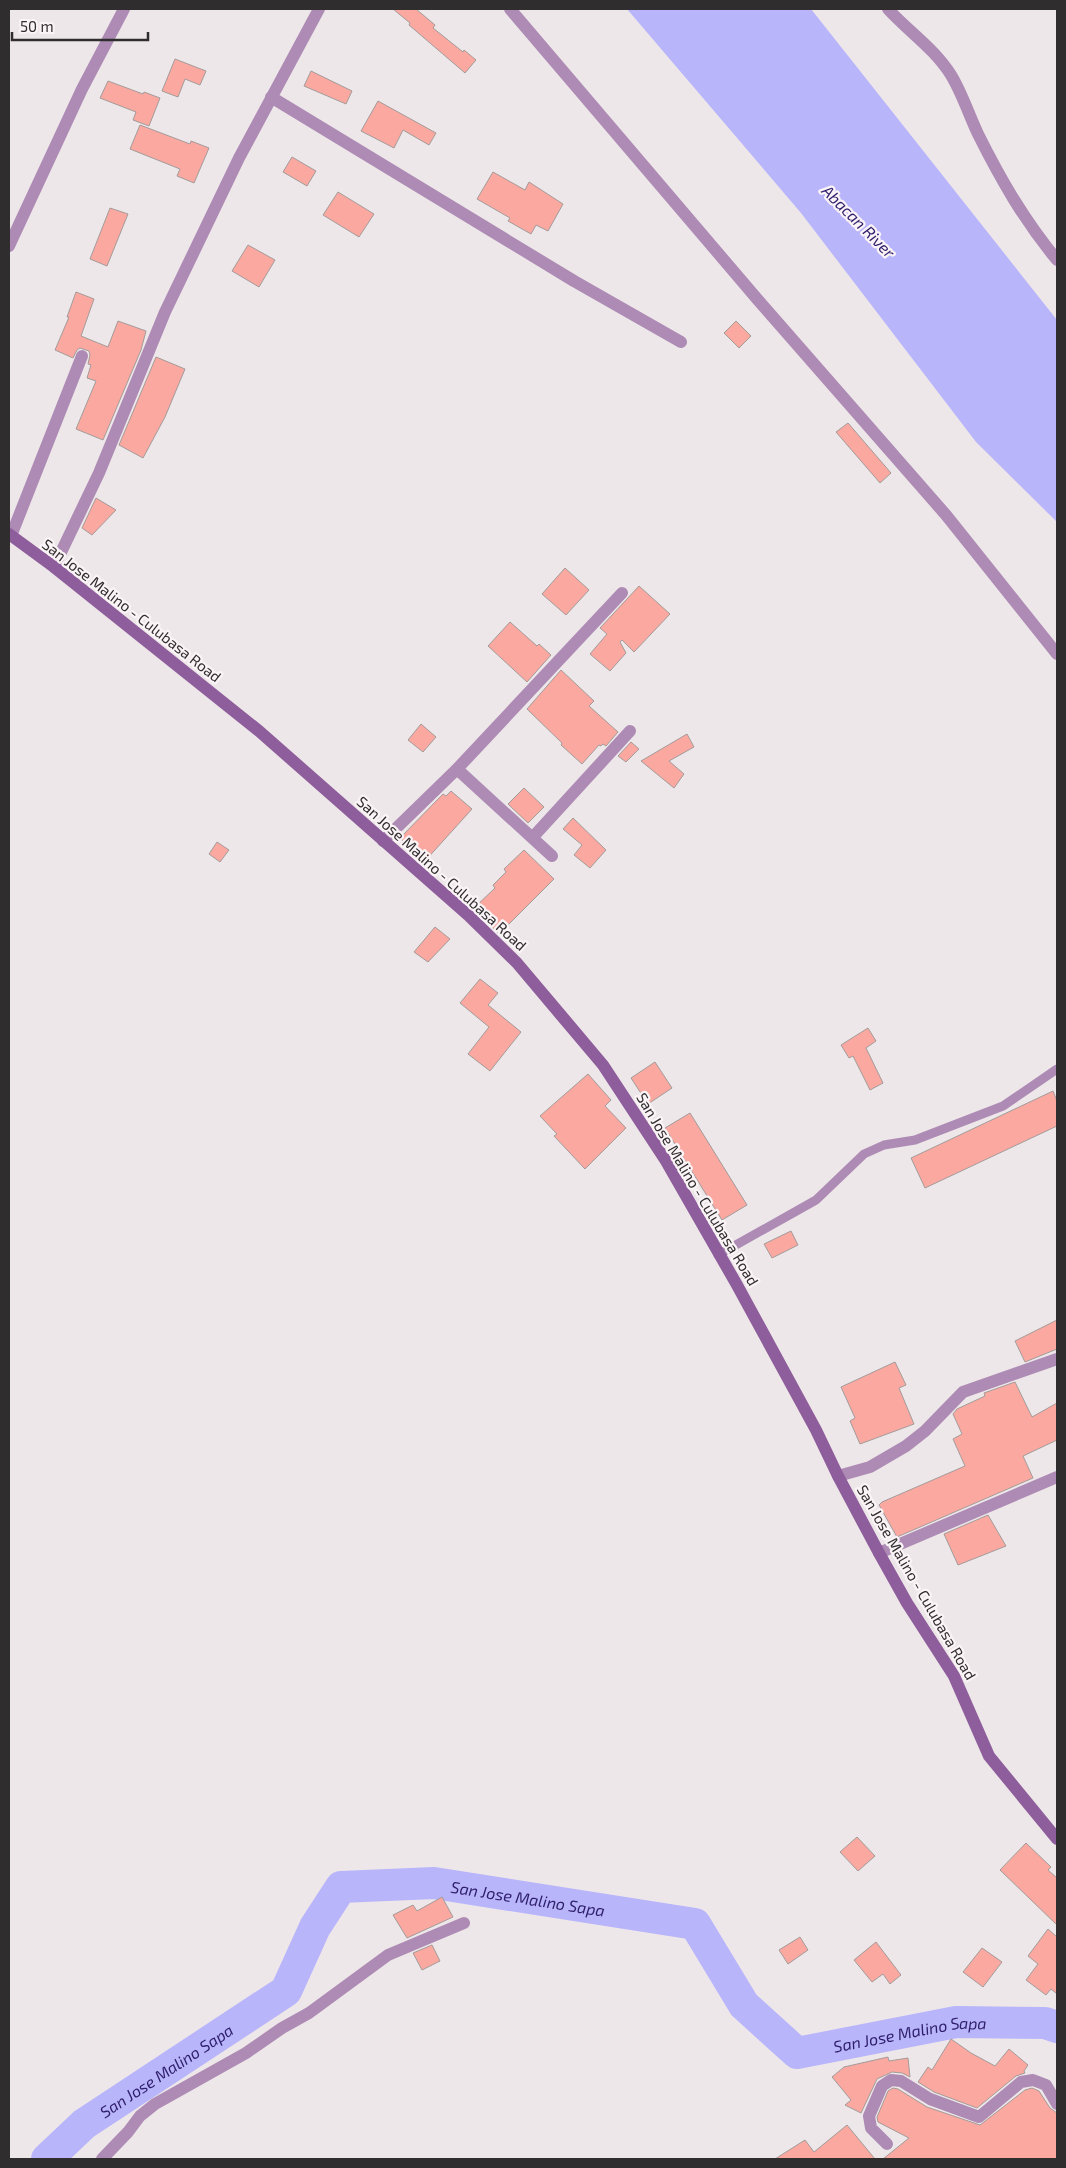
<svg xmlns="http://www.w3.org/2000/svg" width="1066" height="2168" font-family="'Exo 2',sans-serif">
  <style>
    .water { fill: #b8b5fb }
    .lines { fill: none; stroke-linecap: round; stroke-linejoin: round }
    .river { stroke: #b8b5fb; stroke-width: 32 }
    .building { fill: #faa8a0; stroke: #a39b9a }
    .lane { stroke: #ad8bb5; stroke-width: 9 }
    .street { stroke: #ad8bb5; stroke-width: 12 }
    .secondary { stroke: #8e5d9b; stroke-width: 12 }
    .labels { text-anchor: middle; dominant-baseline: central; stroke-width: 4.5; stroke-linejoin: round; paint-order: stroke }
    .street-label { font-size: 15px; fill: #302d2e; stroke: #fbf4f7 }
    .water-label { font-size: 16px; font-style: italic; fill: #2f1e6c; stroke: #fbf4f7 }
  </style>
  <rect width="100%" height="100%" fill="#eee7e9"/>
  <path class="water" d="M 627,9 L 811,9 L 1057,320 L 1057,522 L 976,442 L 801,213 Z"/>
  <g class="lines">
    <path class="river" id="s1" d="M 47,2159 L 84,2124 L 286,1991 L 315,1927 L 341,1887 L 434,1883 L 695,1924 L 744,2005 L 797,2053 L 956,2022 L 1045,2023 L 1057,2027"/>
  </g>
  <path class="building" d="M 393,9 L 416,9 L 435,25 L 433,28 L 463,52 L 464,50 L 476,60 L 465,73 L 409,25 L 410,23 Z
    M 175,59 L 206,71 L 200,85 L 185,79 L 178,97 L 162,91 Z
    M 311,71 L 352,91 L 346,104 L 304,86 Z
    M 108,81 L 143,94 L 144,92 L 160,98 L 149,126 L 133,120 L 136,112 L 100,98 Z
    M 378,101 L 436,133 L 429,145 L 403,130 L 394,148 L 361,131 Z
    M 140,125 L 190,144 L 191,141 L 209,148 L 194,183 L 177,176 L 180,169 L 130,149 Z
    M 292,157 L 316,171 L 307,186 L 283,172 Z
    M 493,172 L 525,190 L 529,182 L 563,204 L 548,231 L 536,225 L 531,234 L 508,221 L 510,218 L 477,199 Z
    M 338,192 L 374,214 L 359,237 L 323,215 Z
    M 110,208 L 128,214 L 107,266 L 90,259 Z
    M 248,245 L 275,260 L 259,287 L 232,271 Z
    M 76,292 L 94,299 L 81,336 L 108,347 L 118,321 L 146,331 L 141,350 L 103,440 L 76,429 L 96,381 L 87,378 L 91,365 L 88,364 L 90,355 L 89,351 L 80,348 L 77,350 L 73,358 L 55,350 L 69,317 L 67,317 Z
    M 736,321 L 751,336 L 739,348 L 724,333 Z
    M 156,357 L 185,369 L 165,417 L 143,458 L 119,445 Z
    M 848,423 L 891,473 L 880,483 L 836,432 Z
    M 96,498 L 116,510 L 92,535 L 82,528 Z
    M 565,568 L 589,590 L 566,615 L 542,594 Z
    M 639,586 L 670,614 L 634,652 L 622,640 L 620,642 L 626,653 L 610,671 L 590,654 L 607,634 L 600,628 Z
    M 510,622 L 537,646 L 539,644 L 551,655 L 527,682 L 488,646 Z
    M 561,670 L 594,701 L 589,706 L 618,732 L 606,746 L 603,744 L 601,746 L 599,745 L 582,764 L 561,745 L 562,743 L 527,709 Z
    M 421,724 L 436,737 L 423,752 L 408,740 Z
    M 687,734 L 694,747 L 669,761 L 684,774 L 674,788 L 641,761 Z
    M 631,742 L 639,749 L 626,762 L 618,756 Z
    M 524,788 L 544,807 L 528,823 L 508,804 Z
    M 451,791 L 472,809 L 425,861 L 400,838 L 443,794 L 446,796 Z
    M 573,818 L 606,850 L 590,868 L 574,855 L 582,845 L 563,829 Z
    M 217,842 L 229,850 L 220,862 L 209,854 Z
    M 524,850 L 554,879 L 499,934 L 474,908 L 495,888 L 493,885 L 506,872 L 504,869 Z
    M 435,927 L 450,939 L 428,962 L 414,952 Z
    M 480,979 L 498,993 L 488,1005 L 521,1032 L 490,1071 L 468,1054 L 489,1027 L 460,1003 Z
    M 868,1028 L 876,1041 L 866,1048 L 883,1083 L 870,1090 L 853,1056 L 849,1058 L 841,1045 Z
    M 655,1062 L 672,1088 L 648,1104 L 631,1078 Z
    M 588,1074 L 611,1100 L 605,1106 L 626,1128 L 585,1169 L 554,1136 L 557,1134 L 540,1116 Z
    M 1053,1091 L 1057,1101 L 1057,1126 L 925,1188 L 911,1158 Z
    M 690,1113 L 747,1205 L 722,1220 L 665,1128 Z
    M 791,1231 L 798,1245 L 772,1258 L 764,1244 Z
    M 1057,1320 L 1057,1349 L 1025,1362 L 1015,1341 Z
    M 895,1362 L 906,1385 L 899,1388 L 914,1424 L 860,1444 L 850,1421 L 855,1418 L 841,1387 Z
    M 1015,1382 L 1032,1417 L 1057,1403 L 1057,1440 L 1023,1456 L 1033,1478 L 897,1537 L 879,1505 L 882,1502 L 965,1466 L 953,1439 L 962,1434 L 953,1414 L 957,1409 L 985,1396 L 984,1393 Z
    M 988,1515 L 1006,1546 L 958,1565 L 944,1534 Z
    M 857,1837 L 875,1856 L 858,1871 L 840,1852 Z
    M 1026,1843 L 1051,1867 L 1048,1870 L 1057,1878 L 1057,1925 L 1000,1870 Z
    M 442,1897 L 453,1917 L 407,1938 L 393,1915 L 413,1905 L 417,1911 Z
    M 1048,1929 L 1057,1937 L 1057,1994 L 1051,1989 L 1046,1995 L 1026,1980 L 1038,1964 L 1028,1956 Z
    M 800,1937 L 808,1950 L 788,1964 L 779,1950 Z
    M 876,1942 L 901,1975 L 890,1984 L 883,1974 L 872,1982 L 854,1960 Z
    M 432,1945 L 440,1961 L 422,1970 L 413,1953 Z
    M 982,1948 L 1002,1962 L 983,1987 L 963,1972 Z
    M 951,2039 L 971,2053 L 995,2066 L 1009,2049 L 1028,2065 L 1024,2071 L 1025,2073 L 1016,2076 L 977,2108 L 934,2092 L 918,2082 L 928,2067 L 932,2070 Z
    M 888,2057 L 889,2061 L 908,2058 L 910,2077 L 902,2073 L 892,2072 L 877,2079 L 861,2113 L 845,2105 L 851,2100 L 832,2077 L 844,2067 Z
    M 893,2088 L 898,2089 L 927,2107 L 980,2125 L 1025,2090 L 1032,2088 L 1039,2091 L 1050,2108 L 1057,2113 L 1057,2159 L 883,2159 L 909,2138 L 878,2122 L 877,2117 L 888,2091 Z
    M 847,2125 L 875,2159 L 775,2159 L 805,2140 L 814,2152 Z"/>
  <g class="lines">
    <path class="lane" d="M 718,1255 L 816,1200 L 864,1154 L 884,1145 L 915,1140 L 1003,1106 L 1057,1069"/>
    <path class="street" d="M 510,9 L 758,300 L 946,515 L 1057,654
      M 888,9 C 909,32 934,48 951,75 C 962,93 969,115 978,134 C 1001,180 1024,220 1057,260
      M 271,97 L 574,281 L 681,342
      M 9,246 L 82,89 L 124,9
      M 11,536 L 82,356
      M 54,567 L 99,473 L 165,312 L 239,158 L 319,9
      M 457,769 L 552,856
      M 533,837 L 630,731
      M 383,841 L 457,769 L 622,593
      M 838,1476 L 870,1467 L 906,1446 L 925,1431 L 963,1392 L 1057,1359
      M 879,1553 L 1057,1477
      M 887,2144 L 871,2128 L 869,2116 L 882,2086 L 891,2080 L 901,2081 L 930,2099 L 979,2117 L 1021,2082 L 1033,2080 L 1046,2085 L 1057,2104
      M 102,2159 L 128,2132 L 140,2116 L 155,2104 L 246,2053 L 282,2028 L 309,2013 L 388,1955 L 464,1923"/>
    <path class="secondary" d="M 9,534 L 54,567 L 259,731 L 468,915 L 517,963 L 603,1065 L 666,1161 L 737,1285 L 816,1430 L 838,1476 L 879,1553 L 907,1603 L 954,1676 L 989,1756 L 1057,1839"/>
  </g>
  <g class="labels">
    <g class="street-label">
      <text transform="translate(132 610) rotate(38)">San Jose Malino - Culubasa Road</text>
      <text transform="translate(442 873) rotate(42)">San Jose Malino - Culubasa Road</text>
      <text transform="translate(698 1189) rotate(59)">San Jose Malino - Culubasa Road</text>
      <text transform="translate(917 1582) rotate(60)">San Jose Malino - Culubasa Road</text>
    </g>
    <g class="water-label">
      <text transform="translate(859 221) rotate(45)">Abacan River</text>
      <text stroke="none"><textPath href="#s1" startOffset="599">San Jose Malino Sapa</textPath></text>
      <text stroke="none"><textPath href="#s1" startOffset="1049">San Jose Malino Sapa</textPath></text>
      <text stroke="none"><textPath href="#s1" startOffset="149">San Jose Malino Sapa</textPath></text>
    </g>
  </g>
  <rect width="1066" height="2168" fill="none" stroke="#302d2e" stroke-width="20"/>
  <path d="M12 32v8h136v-8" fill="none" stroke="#302d2e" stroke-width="2.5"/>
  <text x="20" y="32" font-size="15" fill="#302d2e" stroke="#fbf4f7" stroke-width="4" paint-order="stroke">50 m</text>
</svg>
